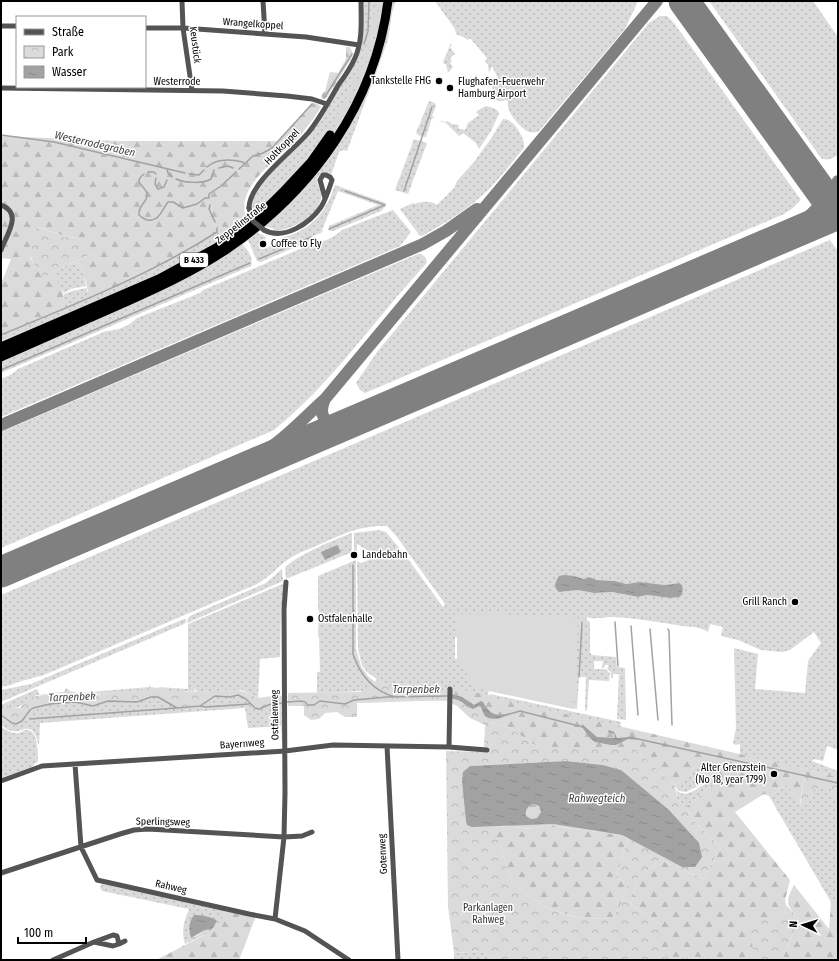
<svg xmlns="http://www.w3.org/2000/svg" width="839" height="961" font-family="'Fira Sans Condensed',sans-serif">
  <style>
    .grass { fill: url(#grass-dots); fill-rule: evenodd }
    .forest { fill: url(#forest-firs) }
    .park { fill: url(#park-crowns); fill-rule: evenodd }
    .pitch { fill: #dbdbdb }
    .water { fill: url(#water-ripples); fill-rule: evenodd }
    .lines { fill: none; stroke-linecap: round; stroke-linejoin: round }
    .stream { stroke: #a2a2a2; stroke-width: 1.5 }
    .taxiway { stroke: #808080; stroke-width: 12 }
    .runway { stroke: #808080; stroke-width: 31 }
    .trunk-tunnel { stroke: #d9d9d9; stroke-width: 9; stroke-dasharray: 9 4.5; stroke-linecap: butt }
    .trunk-casing { stroke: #dbdbdb; stroke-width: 11 }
    .minor { stroke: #545454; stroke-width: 5 }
    .trunk { stroke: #000; stroke-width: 9 }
    .minor-bridge { stroke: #545454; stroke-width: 5 }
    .poi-dot { fill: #000; stroke: #fff; stroke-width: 1.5 }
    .labels { text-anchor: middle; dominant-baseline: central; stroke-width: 3; stroke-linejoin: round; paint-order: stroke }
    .shield { fill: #fff; stroke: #4c4c4c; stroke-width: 1 }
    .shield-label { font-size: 9px; font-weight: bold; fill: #000 }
    .street-label { font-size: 10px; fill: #000; stroke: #fff }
    .poi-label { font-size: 10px; fill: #000; stroke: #fff; text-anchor: start }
    .park-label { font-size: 10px; fill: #323232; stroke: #fff }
    .water-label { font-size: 11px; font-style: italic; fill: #434343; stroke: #fff }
  </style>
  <defs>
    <pattern id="grass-dots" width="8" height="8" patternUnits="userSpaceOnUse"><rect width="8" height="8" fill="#dbdbdb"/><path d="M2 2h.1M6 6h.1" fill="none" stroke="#bababa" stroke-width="1.8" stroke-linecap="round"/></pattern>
    <pattern id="forest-firs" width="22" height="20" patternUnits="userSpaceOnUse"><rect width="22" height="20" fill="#dbdbdb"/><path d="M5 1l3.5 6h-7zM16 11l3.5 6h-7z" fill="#bababa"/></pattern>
    <pattern id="park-crowns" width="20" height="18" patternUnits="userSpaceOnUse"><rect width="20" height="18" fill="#dbdbdb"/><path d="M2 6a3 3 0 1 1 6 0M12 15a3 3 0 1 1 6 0" fill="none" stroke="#bababa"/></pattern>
    <pattern id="water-ripples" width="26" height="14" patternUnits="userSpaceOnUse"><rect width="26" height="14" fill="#a2a2a2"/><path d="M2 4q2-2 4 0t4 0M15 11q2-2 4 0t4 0" fill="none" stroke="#8a8a8a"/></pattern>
  </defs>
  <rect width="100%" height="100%" fill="#fff"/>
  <path class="grass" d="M 363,1 L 385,1 L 371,63 L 345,120 L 308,158 L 296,173 L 255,213 C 253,209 251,206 252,203 C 256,181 295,152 310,133 L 357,60 L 362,46 Z
    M 390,1 L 396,1 L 392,13 L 388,40 L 347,151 L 343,150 L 339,152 L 331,175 L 328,173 L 323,173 L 317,178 C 316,186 323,192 321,199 C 317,216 290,231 274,231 L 274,229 L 262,225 L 354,115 Z
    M 435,1 L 638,1 L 625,29 L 538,132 C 535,132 532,133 529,132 C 520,128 505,110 508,101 L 505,100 L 503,101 L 498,101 L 493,97 L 491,78 L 498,78 L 492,66 L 489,73 L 488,65 L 485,61 L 487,58 L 470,38 L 468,40 L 463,37 L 456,34 L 455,29 Z
    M 709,1 L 813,1 L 838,37 L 838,155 C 832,159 827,161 821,158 Z
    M 660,16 L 667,16 L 674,23 L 801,200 L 793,208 L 784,214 L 365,393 L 360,390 L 356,383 L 377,352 L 649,23 Z
    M 451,43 L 452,45 L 450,47 L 455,54 L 450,58 L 452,61 L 450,63 L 453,67 L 448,73 L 446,64 L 444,64 L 443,62 Z
    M 429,101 L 435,103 L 436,106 L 432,116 L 434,117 L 434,118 L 432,118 L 426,137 L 420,136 L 416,133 Z
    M 486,106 C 492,107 498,109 499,114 L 491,131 L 479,149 L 476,143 L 463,133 L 459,136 L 446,123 L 437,120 L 446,122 L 447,121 L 454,125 L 455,124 L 459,125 L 458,128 L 465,130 L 468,123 L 479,115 L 476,112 L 482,108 Z
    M 503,119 C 513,118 526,139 524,148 C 512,162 501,177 488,190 C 468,209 446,223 422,236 L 420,236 L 400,209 L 413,203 L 414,204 C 422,202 430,200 437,205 L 454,188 L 457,181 L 474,162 L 492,137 Z
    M 414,139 L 427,143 L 408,194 L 395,190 Z
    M 335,185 L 386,203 L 385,207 L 381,211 L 333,231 L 329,231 L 329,226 L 378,205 L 338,191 L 322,230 L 323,230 L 321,233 L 313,236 L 309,241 L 261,262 L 257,261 L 248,240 L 254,231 L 266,237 L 265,240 L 258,243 L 260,249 C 269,249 273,244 281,240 L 281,238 C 310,231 326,213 335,185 Z
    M 393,210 L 411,232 L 400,246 L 1,417 L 1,379 L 12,374 L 18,369 L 106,331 C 117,331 129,326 137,318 L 200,293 L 203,290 L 312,244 C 323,242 334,238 342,230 Z
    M 246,217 L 247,219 L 209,246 L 174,267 L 138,284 L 1,341 L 1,335 L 61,310 L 64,294 L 72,291 L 87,288 L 87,292 L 220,225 L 222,226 L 223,229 L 217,237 L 218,238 Z
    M 830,240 L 838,251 L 838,750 L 827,746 L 823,761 L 814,759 L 812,761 C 821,764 829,768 838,771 L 838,777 L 740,755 L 740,744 L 735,745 L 733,743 L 736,728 L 734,648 L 758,654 L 755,689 L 805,693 L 808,661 L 821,643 L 814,632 L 790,650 L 782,652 L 761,650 L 738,640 L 721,636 L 723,627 L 710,624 L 708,632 C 695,625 695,628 682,626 C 658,622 636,618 612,617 C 603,617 596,620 587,617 L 586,618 L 590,623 L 590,653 L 592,655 L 616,657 L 617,667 L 625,668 L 626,720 L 617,719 L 619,674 L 613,674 L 613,678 L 611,678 L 611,672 L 607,669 L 609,665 L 605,665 L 604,668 L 602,668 L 603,661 L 594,661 L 594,669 L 605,669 L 610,673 L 609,681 L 589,680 L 587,711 L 585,710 L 586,677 L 579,677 L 577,709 L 499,693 L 496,690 L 503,613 L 465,637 L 455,637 L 455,659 L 458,659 L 489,690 L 488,695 L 490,695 L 490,694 L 621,722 L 620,727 L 487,697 L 488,695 L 451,690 L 451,688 L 397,689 L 385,685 L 367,672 L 362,665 L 358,649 L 357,561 L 361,563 L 369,560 L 370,552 L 357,544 L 357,552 L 354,553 L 354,533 L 379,530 L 386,532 L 408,559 L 443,607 L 445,604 L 397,537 L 387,526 C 359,525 341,535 316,546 C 307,550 297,553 289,559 C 277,567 270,577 257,584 L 44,675 L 18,682 L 11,685 L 1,687 L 1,595 ZM 574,576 L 584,579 L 589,577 L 597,580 L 615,581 L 626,584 L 640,582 L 665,585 L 680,583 L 680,597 L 670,598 L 647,595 L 638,597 L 612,592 L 594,593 L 578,590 L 559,592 Z
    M 241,243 C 247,248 254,258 251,266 L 1,373 L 1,359 Z
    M 418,254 L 421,254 L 425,257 L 427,262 L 425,265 C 374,320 332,383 274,430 L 1,548 L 1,432 Z
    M 76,261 L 83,271 L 86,286 L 71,289 L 64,293 L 52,272 Z
    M 352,533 L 352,549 L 350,553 L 286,579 L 285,568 C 293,557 338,538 352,533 Z
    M 356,560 L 356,649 L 361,666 L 368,676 L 375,682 L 370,689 L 365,691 L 317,693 L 317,672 L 320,672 L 319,637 L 318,637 L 319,610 L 318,610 L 318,576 Z
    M 282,569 L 283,581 L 187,623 L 188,618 L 190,616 L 266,583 Z
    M 285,583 L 282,606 L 281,606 L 280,657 L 260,659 L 258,698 L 242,690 L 238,690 L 197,692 L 195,689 L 193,689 L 195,691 L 188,692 L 187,691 C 179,695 165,691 158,687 L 188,689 L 188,624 Z
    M 184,619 L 186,619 L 186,622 L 184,624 L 1,702 L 1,690 L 31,684 Z
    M 149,686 L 151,686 C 138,697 75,693 57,693 C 50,693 39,693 33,697 C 18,705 24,710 3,706 L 3,704 L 37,689 L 39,694 L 64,692 L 66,688 L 70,691 L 78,693 L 149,687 Z
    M 238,695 L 246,699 L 249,704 L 266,707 L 271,704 L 282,703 L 284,742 L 282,742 L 281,726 L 248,728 L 245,708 L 40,723 L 39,746 C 36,736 34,725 22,730 C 18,731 16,732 12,731 C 8,730 4,727 1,725 L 1,715 L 12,723 L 26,717 L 30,710 L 33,708 L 50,704 L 75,702 L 93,706 L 108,701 L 137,702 L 151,697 L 158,697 L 177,708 L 200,706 L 215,696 L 230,697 Z
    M 1,726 C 6,730 12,734 19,733 C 22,732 25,729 28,730 C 38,731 38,754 38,762 L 35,763 L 32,767 L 1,778 Z
    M 696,765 L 711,780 L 686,792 L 679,791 L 675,786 Z
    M 711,782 L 711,787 L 686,807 L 677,799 L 676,790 C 688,801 699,784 711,782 Z
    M 787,785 L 794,796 L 796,796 L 800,804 L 800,807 L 808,803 L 814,788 L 830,788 L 838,801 L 838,914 L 769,796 Z
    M 102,884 L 226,911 L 217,929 L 185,944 C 181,929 184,922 189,909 L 102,891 L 100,887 ZM 205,916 L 213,918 C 208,925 201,938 190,937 L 189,931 Z
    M 482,951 L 494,960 L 454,960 L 454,953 Z"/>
  <path class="forest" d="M 346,47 L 350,47 L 353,54 L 351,59 L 326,99 L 321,99 L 322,94 L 325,91 L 330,72 L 338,73 L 346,59 Z
    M 312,103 L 318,104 L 321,107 C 314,118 306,129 297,139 C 279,159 235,186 246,217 L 217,238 L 217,237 L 223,229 L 222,226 L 220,225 L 217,227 L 217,232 C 177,258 135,278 91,297 L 89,295 L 83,271 L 76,261 L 93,253 L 78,238 L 67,237 L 37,227 L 30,258 L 42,276 L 52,272 C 61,286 67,293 61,310 L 1,335 L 1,284 L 11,259 L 1,258 L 1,136 L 119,141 L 277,141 Z
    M 459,689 L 488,695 L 488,697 L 584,718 L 838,777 L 838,783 L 804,775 L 800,804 L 796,796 L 794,796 L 787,785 L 769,796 L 764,794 L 735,812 L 790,880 L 785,900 L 786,905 L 783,919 L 754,956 L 754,960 L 720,960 L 719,958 L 662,957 L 662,925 L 631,905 L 637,879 L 660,860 L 703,879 L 721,848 L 692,819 L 686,807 L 711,787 L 711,780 L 696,765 L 675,786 L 634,748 L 539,748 L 510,728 L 485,721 L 472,707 L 452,697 L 451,690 Z
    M 533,804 L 539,806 L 541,812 L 537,818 L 531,819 L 526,816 C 525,809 528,807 533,804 Z
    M 545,825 L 622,835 L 628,839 L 616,877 L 628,884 L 622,902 L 613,917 L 605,919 L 577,917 L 549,909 L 531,898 L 512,883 L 499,842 L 489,832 L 500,826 L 532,829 Z
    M 794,885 L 829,929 L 831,901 L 838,911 L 838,960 L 782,960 L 799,919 C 786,905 785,902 794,885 Z
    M 226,911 L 256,916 L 239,960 L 156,960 L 216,929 Z"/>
  <path class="park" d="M 37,227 L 66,237 L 78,238 L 90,246 L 93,253 L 50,273 L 51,275 L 42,276 C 27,254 25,251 37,227 Z
    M 377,679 L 385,685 L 397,689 L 449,688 L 449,701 C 418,700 388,703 357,703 L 357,717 L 345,717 L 337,712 L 325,713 L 319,719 L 311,720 L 304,715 L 304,706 L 288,706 L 288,693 L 360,692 L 370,689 Z
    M 150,687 L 159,688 L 173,692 L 188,692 L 238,690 L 248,693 L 257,698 L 280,695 L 282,697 L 282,703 L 271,704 L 259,709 L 255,708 L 246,699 L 238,695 L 230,697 L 215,696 L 200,706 L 177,708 L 158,697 L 151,697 L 137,702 L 108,701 L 93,706 L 75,702 L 50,704 L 33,708 L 30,710 L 22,721 L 16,724 L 12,723 L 1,715 L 1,704 L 3,704 L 4,706 L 20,708 L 24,702 L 32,697 L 47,694 L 69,693 L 92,695 L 137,691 Z
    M 452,697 L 462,699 L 472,707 L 479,705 L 486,712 L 485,721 L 510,728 L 539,748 L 634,748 L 675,786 L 677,799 L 686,807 L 692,819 L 721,848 L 703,879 L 660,860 L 637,879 L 631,905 L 662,925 L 662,957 L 720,958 L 720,960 L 494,960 L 482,951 L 454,953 L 448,906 L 446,751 L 488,752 L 489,748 L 484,747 L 485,725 L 470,718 L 457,706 L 451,703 ZM 566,761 L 603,765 L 621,770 L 682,867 L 622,835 L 553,824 L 467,825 L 466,822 L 462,782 L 470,766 ZM 545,825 L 622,835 L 628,839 L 616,877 L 628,884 L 622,902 L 613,917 L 605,919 L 576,917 L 549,909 L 531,898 L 512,883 L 499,842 L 490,832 L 500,826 L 533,829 Z
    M 804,775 L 838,783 L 838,801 L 830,788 L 814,788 L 808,803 L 802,810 L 800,807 Z
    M 786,905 L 799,919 L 782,960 L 754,960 L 754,956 L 748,918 L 783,919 Z"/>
  <path class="pitch" d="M 503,613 L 504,614 L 578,618 L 576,685 L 573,709 L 480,689 L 475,687 L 457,659 L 457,627 L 454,614 Z"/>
  <path class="water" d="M 337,545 L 341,552 L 325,560 L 321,552 Z
    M 564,575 L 574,576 L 584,579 L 589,577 L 597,580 L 615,581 L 626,584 L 640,582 L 665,585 L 680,583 C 684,588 683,592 680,597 L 670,598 L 647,595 L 638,597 L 612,592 L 594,593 L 578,590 L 559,592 C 553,587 555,583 559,576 Z
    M 451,694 L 462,697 L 474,705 L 481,701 C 485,703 484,705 487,708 C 493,717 502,715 511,713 C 505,717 492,722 485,716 C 483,713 482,710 481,707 L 479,706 L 473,709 C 464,705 462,700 451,698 Z
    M 582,724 L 597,737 L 615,738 L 614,734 L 608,732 L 609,730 L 614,732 L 617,738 C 625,738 634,734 640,740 L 628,739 L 616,745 L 611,745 L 595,742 L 590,738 L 582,727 Z
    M 566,761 L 603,765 L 621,770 L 669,810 L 699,843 L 702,857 L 695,867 L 682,867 L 622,835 L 553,824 L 472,827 L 467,825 L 466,822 L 462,782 L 463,772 L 470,766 ZM 533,804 L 539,806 L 541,812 L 537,818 L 531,819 L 526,816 C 525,809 528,807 533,804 Z
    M 194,915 C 201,915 212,916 217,921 L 212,929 L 205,930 L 191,938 C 188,931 189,921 194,915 Z"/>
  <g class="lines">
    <path class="stream" d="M 364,44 L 368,31 L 369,1
      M 324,98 L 352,54
      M 1,135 L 54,142 L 185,173
      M 207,167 C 217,158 231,159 243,162 L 244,164
      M 219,168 L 228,166 L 233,168
      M 167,169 L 168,173 L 172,177
      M 239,169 L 253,156 L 263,153 L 272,148 L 312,104
      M 148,172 L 154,172 L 156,174
      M 144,174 C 131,184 147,185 147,195 C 147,203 138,205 139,215 C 141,217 144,219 147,220 C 160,222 162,209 168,202 L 173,202 L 183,208 L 197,204 L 205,198 L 209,198 L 209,194 L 221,186 L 236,172
      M 189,174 L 199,175 L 204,170
      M 156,178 L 155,184 L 158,189 L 164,187 L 167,180
      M 176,179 C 185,183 203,184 211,179 L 214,170
      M 345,191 L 385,205
      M 404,191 L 432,107
      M 210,205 L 209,209 L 215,222
      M 329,229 L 385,205
      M 259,259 L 311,237
      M 1,335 C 75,304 150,275 217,232 L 217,228
      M 1,370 L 250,263
      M 353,565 L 353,654 C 360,675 373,691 395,697
      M 615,622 L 618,666
      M 631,626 L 638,715
      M 650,629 L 658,720
      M 668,629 L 669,631 L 672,725
      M 579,677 L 582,623
      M 287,702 L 301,701 L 305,702 L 308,705 L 314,705 L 320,701 L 345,704 L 354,700 L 387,697 L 448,696
      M 200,706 L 206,707 L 249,704
      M 1,715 L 12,723 L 16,724 L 22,721 L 30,710 L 33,708 L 50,704 L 75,702 L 93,706 L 108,701 L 137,702 L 151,697 L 158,697 L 177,708 L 200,706 L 215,696 L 230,697 L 238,695 L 246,699 L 255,708 L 259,709 L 271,704 L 283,703
      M 506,715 L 520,711 L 583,727
      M 30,719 L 176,708
      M 638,739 L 838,783"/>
    <path class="taxiway" d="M 807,227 L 838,221
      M 770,243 C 798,228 822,208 838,181
      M 325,399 C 317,416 326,425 343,425
      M 1,425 L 423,244 L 446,231 L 477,209
      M 206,484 C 228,472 251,462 271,447 C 291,433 307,415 325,399 L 657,1"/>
    <path class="runway" d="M 684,1 L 838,215
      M 1,572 L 838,214"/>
    <path class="trunk-tunnel" d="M 330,135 C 356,93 374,50 380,1"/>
    <defs>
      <path id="trunk" d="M 1,347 L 159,279 L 216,248 L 259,216 L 283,192 L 311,162 L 330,135
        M 1,357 C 40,340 79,323 117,306 C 155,289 193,272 227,249 C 312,191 375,104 388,1"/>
    </defs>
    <use href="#trunk" class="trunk-casing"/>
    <path class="minor" d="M 182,1 L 183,28 L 192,90
      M 263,1 L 265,34
      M 1,26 L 17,26
      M 145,28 L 183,28 L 306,37 L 359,45
      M 1,88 L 223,91 L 287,96 L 312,99 L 327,104
      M 1,205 C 23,213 7,234 1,250
      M 249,208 C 249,183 292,152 308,133 C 320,118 329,101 339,84 C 345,76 351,67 355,58 C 363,40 361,20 361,1
      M 264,230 C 284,241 310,223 321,207 C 326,199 329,189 332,180 L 330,177 L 326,175 L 323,175 L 320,180 L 325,198
      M 387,746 L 398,960
      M 449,747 L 450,689
      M 75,764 L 81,847 L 97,880 L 249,914 L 275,919 L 305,931 L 349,960
      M 1,781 L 42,766 L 285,751 L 333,745 L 449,747 L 487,750
      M 1,873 L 120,834 L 134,830 L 148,829 L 284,837 L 302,836 L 312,832
      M 275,919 L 284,837 L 285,793 L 284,609 L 286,582
      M 119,944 L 125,941
      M 53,960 L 94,942 L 113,946 L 119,944 L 117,936 L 113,935 L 94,942"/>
    <use href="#trunk" class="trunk"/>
    <path class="minor-bridge" d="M 249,208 L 253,221 L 264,230"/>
  </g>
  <g class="poi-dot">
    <circle cx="439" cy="81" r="4"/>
    <circle cx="450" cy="88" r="4"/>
    <circle cx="263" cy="244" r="4"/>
    <circle cx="354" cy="555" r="4"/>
    <circle cx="795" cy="602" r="4"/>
    <circle cx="310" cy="619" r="4"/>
    <circle cx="774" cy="774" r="4"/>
  </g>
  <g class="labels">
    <rect class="shield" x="180" y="253" width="28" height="14" rx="3"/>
    <g class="shield-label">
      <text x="194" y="260">B 433</text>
    </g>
    <g class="street-label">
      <text transform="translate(253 24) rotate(4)">Wrangelkoppel</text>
      <text transform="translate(195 45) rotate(83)">Keustück</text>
      <text x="177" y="82">Westerrode</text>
      <text transform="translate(282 147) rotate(-46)">Holtkoppel</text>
      <text transform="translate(241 223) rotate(-38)">Zeppelinstraße</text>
      <text transform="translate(275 715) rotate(-91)">Ostfalenweg</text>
      <text transform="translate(242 744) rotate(-4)">Bayernweg</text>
      <text transform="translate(163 822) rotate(1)">Sperlingsweg</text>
      <text transform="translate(383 854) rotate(-93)">Gotenweg</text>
      <text transform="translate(171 887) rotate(13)">Rahweg</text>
    </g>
    <g class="poi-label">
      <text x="431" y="81" text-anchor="end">Tankstelle FHG</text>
      <text x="458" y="82">Flughafen-Feuerwehr<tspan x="458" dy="12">Hamburg Airport</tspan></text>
      <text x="271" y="244">Coffee to Fly</text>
      <text x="362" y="555">Landebahn</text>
      <text x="787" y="602" text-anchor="end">Grill Ranch</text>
      <text x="318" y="619">Ostfalenhalle</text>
      <text x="766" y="768" text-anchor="end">Alter Grenzstein<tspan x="766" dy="12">(No 18, year 1799)</tspan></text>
    </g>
    <g class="park-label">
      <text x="488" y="908">Parkanlagen<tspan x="488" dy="12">Rahweg</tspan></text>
    </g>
    <g class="water-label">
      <text transform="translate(95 144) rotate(13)">Westerrodegraben</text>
      <text x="416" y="689">Tarpenbek</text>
      <text transform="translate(72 697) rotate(-2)">Tarpenbek</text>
      <text x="597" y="798">Rahwegteich</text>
    </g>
  </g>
  <rect width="839" height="961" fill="none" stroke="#000000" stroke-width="4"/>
  <rect x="16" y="16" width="130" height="72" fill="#ffffff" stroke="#999999"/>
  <rect x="24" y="29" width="20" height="6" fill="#545454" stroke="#999999"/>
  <text x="52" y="36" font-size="12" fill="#000000">Straße</text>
  <rect x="24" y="46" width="20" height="12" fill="url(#park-crowns)" stroke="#999999"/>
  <text x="52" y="56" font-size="12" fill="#000000">Park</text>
  <rect x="24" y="66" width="20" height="12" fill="url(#water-ripples)" stroke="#999999"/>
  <text x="52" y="76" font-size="12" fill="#000000">Wasser</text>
  <g transform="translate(803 925) rotate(274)" stroke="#ffffff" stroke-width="3" paint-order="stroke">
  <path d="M0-3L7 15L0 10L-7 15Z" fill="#000000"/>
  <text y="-6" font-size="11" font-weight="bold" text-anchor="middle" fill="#000000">N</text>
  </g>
  <path d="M18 937v6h68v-6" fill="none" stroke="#000000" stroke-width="2"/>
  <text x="24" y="937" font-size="12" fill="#000000" stroke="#ffffff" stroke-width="3" paint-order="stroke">100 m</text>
</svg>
